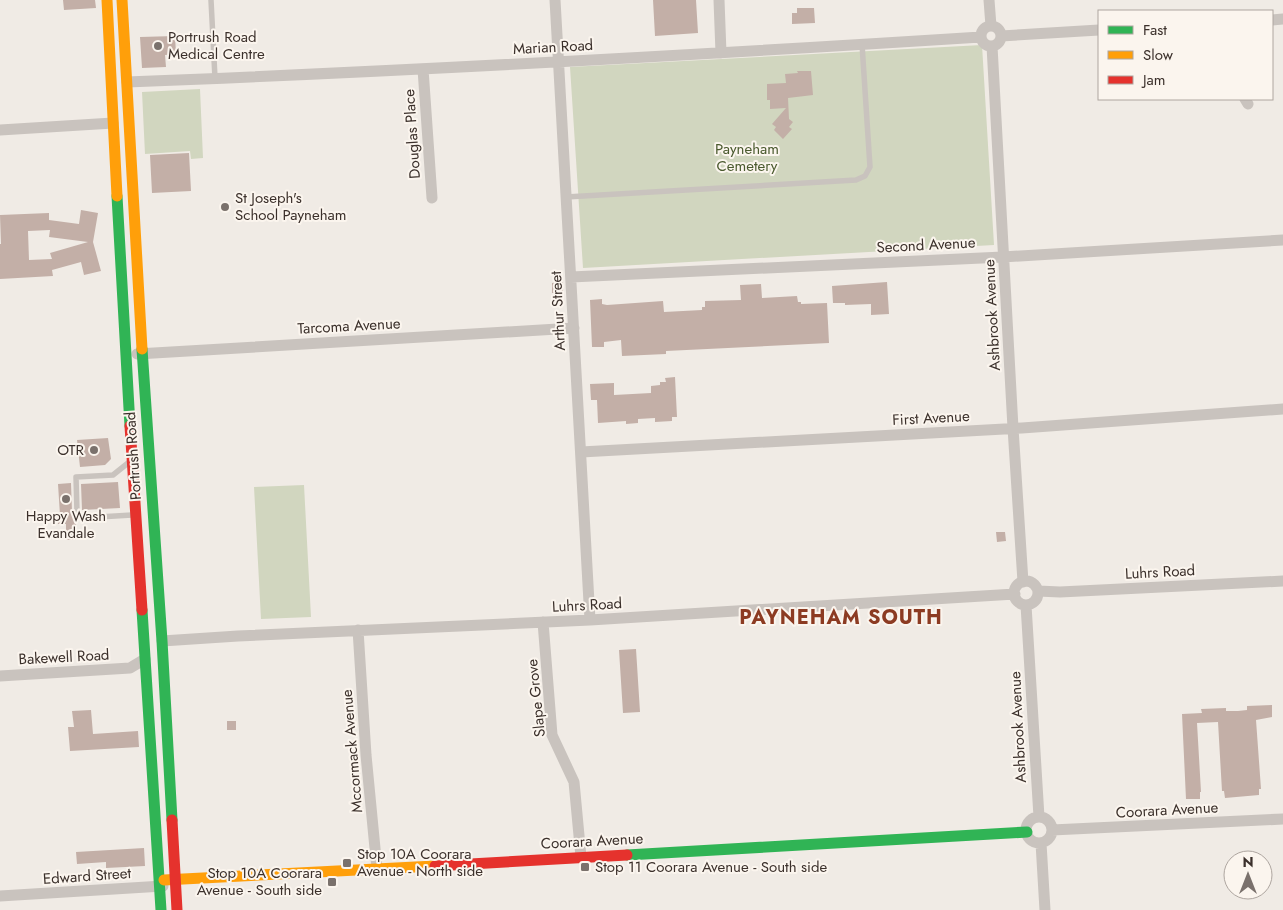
<svg xmlns="http://www.w3.org/2000/svg" width="1283" height="910" font-family="Jost,sans-serif">
  <style>
    .green { fill: #d1d6bf }
    .building { fill: #c3afa7; fill-rule: evenodd }
    .lines { fill: none; stroke-linecap: round; stroke-linejoin: round }
    .lane { stroke: #c9c3be; stroke-width: 5.5 }
    .street { stroke: #c9c3be; stroke-width: 11 }
    .fast { stroke: #30b455; stroke-width: 11 }
    .slow { stroke: #ff9f0a; stroke-width: 11 }
    .jam { stroke: #e5322d; stroke-width: 11 }
    .poi-dot { fill: #7a716c; stroke: #fbf5ee; stroke-width: 2 }
    .labels { text-anchor: middle; dominant-baseline: central; stroke-width: 4; stroke-linejoin: round; paint-order: stroke }
    .poi-label { font-size: 15px; fill: #3b302b; stroke: #fbf5ee; text-anchor: start }
    .street-label { font-size: 15px; fill: #3b302b; stroke: #fbf5ee }
    .park-label { font-size: 15px; fill: #4a5a2e; stroke: #fbf5ee }
    .district-label { font-size: 20px; font-weight: bold; letter-spacing: 1px; fill: #8c3b22; stroke: #fbf5ee }
  </style>
  <rect width="100%" height="100%" fill="#f0ebe5"/>
  <path class="green" d="M 982,45 L 994,245 L 583,268 L 570,67 Z
    M 200,89 L 203,158 L 191,159 L 190,151 L 145,154 L 142,92 Z
    M 304,485 L 311,617 L 261,619 L 254,487 Z"/>
  <path class="building" d="M 63,0 L 95,0 L 96,8 L 64,10 Z
    M 653,0 L 696,0 L 698,33 L 655,36 Z
    M 797,8 L 814,8 L 815,23 L 792,24 L 792,13 L 797,13 Z
    M 175,36 L 176,54 L 165,55 L 166,67 L 142,68 L 140,37 Z
    M 797,71 L 811,71 L 813,95 L 788,98 L 789,119 L 793,122 L 789,127 L 792,129 L 783,139 L 774,130 L 776,127 L 772,124 L 786,108 L 770,109 L 770,100 L 767,100 L 767,84 L 786,83 L 785,74 L 798,73 Z
    M 189,153 L 191,191 L 152,193 L 150,155 Z
    M 81,210 L 98,213 L 93,242 L 101,271 L 84,275 L 81,262 L 52,270 L 53,276 L 0,279 L 0,244 L 1,244 L 0,215 L 49,213 L 49,220 L 79,224 ZM 50,230 L 49,237 L 88,242 L 50,253 L 52,259 L 29,260 L 28,231 Z
    M 563,282 L 563,293 L 552,293 L 552,283 Z
    M 887,282 L 889,314 L 871,315 L 871,304 L 845,305 L 845,303 L 833,303 L 832,286 Z
    M 761,284 L 762,298 L 797,296 L 798,302 L 801,302 L 801,304 L 827,303 L 829,343 L 666,351 L 666,354 L 622,356 L 621,340 L 604,342 L 604,347 L 592,347 L 590,300 L 602,299 L 602,304 L 607,305 L 663,301 L 664,312 L 702,310 L 702,307 L 705,307 L 705,301 L 741,300 L 740,285 Z
    M 675,377 L 677,417 L 672,417 L 672,421 L 655,422 L 655,418 L 638,419 L 638,423 L 626,424 L 626,421 L 598,423 L 597,400 L 591,400 L 590,384 L 614,383 L 614,395 L 651,393 L 651,386 L 660,385 L 660,382 L 666,382 L 665,378 Z
    M 108,438 L 111,459 L 105,465 L 80,467 L 77,440 Z
    M 118,482 L 120,508 L 82,510 L 81,484 Z
    M 71,483 L 72,512 L 76,519 L 76,540 L 66,540 L 66,524 L 58,524 L 57,515 L 60,515 L 58,484 Z
    M 996,532 L 1005,532 L 1006,541 L 997,542 Z
    M 636,649 L 640,712 L 623,713 L 619,650 Z
    M 1272,705 L 1272,717 L 1256,720 L 1261,789 L 1259,789 L 1259,795 L 1225,798 L 1224,791 L 1222,791 L 1218,722 L 1197,723 L 1201,792 L 1200,792 L 1200,799 L 1186,799 L 1182,714 L 1202,713 L 1201,709 L 1226,708 L 1226,711 L 1238,711 L 1247,710 L 1247,706 Z
    M 91,710 L 93,734 L 138,731 L 139,747 L 70,751 L 68,727 L 74,727 L 72,711 Z
    M 227,721 L 236,721 L 236,730 L 227,730 Z
    M 144,848 L 145,866 L 106,868 L 106,862 L 77,864 L 76,852 Z"/>
  <g class="lines">
    <path class="lane" d="M 211,0 L 215,78
      M 566,197 L 856,180 L 865,176 L 870,167 L 862,44
      M 128,463 L 113,475 L 76,477 L 77,512 L 82,518 L 132,515"/>
    <path class="street" d="M 555,0 L 590,620
      M 719,0 L 721,53
      M 989,0 L 991,26
      M 1272,20 L 1283,19
      M981 36a10 10 0 1 1 20 0a10 10 0 1 1-20 0Z
      M 1001,36 L 1099,30
      M 992,46 L 1013,428 L 1023,582
      M 423,69 L 432,198
      M 127,82 C 412,71 696,55 981,37
      M 1245,99 L 1248,104
      M 0,130 L 113,123
      M 571,277 L 1003,257 L 1283,240
      M 137,354 L 574,328
      M 581,452 L 1022,428 L 1283,409
      M1014 593a12 12 0 1 1 24 0a12 12 0 1 1-24 0Z
      M 1038,591 L 1060,592 L 1283,581
      M 1026,605 L 1039,817
      M 543,622 L 552,735 L 574,782 L 581,857
      M 358,630 L 366,755 L 377,869
      M 162,641 L 238,636 L 590,620 L 1015,594
      M 0,676 L 130,668 L 145,659
      M1026 830a13 13 0 1 1 26 0a13 13 0 1 1-26 0Z
      M 1052,830 L 1283,819
      M 1041,843 L 1045,910
      M 0,896 L 163,886"/>
    <path class="fast" d="M 117,196 L 130,426
      M 142,349 L 162,641 L 172,820
      M 142,610 L 161,910
      M 627,855 L 1027,832"/>
    <path class="slow" d="M 107,0 L 117,196
      M 122,0 L 142,349
      M 164,880 L 435,866"/>
    <path class="jam" d="M 130,426 L 142,610
      M 172,820 L 177,910
      M 435,866 L 627,855"/>
  </g>
  <g class="poi-dot">
    <circle cx="158" cy="46" r="5"/>
    <circle cx="225" cy="207" r="5"/>
    <circle cx="94" cy="450" r="5"/>
    <circle cx="66" cy="499" r="5"/>
    <rect x="342" y="858" width="10" height="10" rx="2.5"/>
    <rect x="580" y="862" width="10" height="10" rx="2.5"/>
    <rect x="327" y="877" width="10" height="10" rx="2.5"/>
  </g>
  <g class="labels">
    <g class="poi-label">
      <text x="168" y="37">Portrush Road<tspan x="168" dy="17">Medical Centre</tspan></text>
      <text x="235" y="198">St Joseph's<tspan x="235" dy="17">School Payneham</tspan></text>
      <text x="84" y="450" text-anchor="end">OTR</text>
      <text x="66" y="516" text-anchor="middle">Happy Wash<tspan x="66" dy="17">Evandale</tspan></text>
      <text x="357" y="854">Stop 10A Coorara<tspan x="357" dy="17">Avenue - North side</tspan></text>
      <text x="595" y="867">Stop 11 Coorara Avenue - South side</text>
      <text x="322" y="873" text-anchor="end">Stop 10A Coorara<tspan x="322" dy="17">Avenue - South side</tspan></text>
    </g>
    <g class="street-label">
      <text transform="translate(553 47) rotate(-3)">Marian Road</text>
      <text transform="translate(412 134) rotate(-94)">Douglas Place</text>
      <text transform="translate(926 245) rotate(-3)">Second Avenue</text>
      <text transform="translate(558 311) rotate(-93)">Arthur Street</text>
      <text transform="translate(992 315) rotate(-93)">Ashbrook Avenue</text>
      <text transform="translate(349 326) rotate(-3)">Tarcoma Avenue</text>
      <text transform="translate(931 418) rotate(-3)">First Avenue</text>
      <text transform="translate(133 456) rotate(-94)">Portrush Road</text>
      <text transform="translate(1160 572) rotate(-3)">Luhrs Road</text>
      <text transform="translate(587 605) rotate(-3)">Luhrs Road</text>
      <text transform="translate(64 657) rotate(-3)">Bakewell Road</text>
      <text transform="translate(536 698) rotate(-96)">Slape Grove</text>
      <text transform="translate(1018 727) rotate(-93)">Ashbrook Avenue</text>
      <text transform="translate(352 751) rotate(-95)">Mccormack Avenue</text>
      <text transform="translate(1167 810) rotate(-3)">Coorara Avenue</text>
      <text transform="translate(592 841) rotate(-3)">Coorara Avenue</text>
      <text transform="translate(87 876) rotate(-4)">Edward Street</text>
    </g>
    <g class="park-label">
      <text x="747" y="149">Payneham<tspan x="747" dy="17">Cemetery</tspan></text>
    </g>
    <g class="district-label">
      <text x="841" y="617">PAYNEHAM SOUTH</text>
    </g>
  </g>
  <rect x="1098" y="10" width="175" height="90" fill="#fbf5ee" stroke="#aea6a0"/>
  <rect x="1108" y="26" width="25" height="8" fill="#30b455" stroke="#aea6a0"/>
  <text x="1143" y="35" font-size="15" fill="#3b302b">Fast</text>
  <rect x="1108" y="51" width="25" height="8" fill="#ff9f0a" stroke="#aea6a0"/>
  <text x="1143" y="60" font-size="15" fill="#3b302b">Slow</text>
  <rect x="1108" y="76" width="25" height="8" fill="#e5322d" stroke="#aea6a0"/>
  <text x="1143" y="85" font-size="15" fill="#3b302b">Jam</text>
  <g transform="translate(1248 875)"><circle r="24" fill="#fbf5ee" stroke="#aea6a0"/>
  <path d="M0-4L9 19L0 12L-9 19Z" fill="#7a716c"/>
  <text y="-8" font-size="14" font-weight="bold" text-anchor="middle" fill="#3b302b">N</text>
  </g>
</svg>
